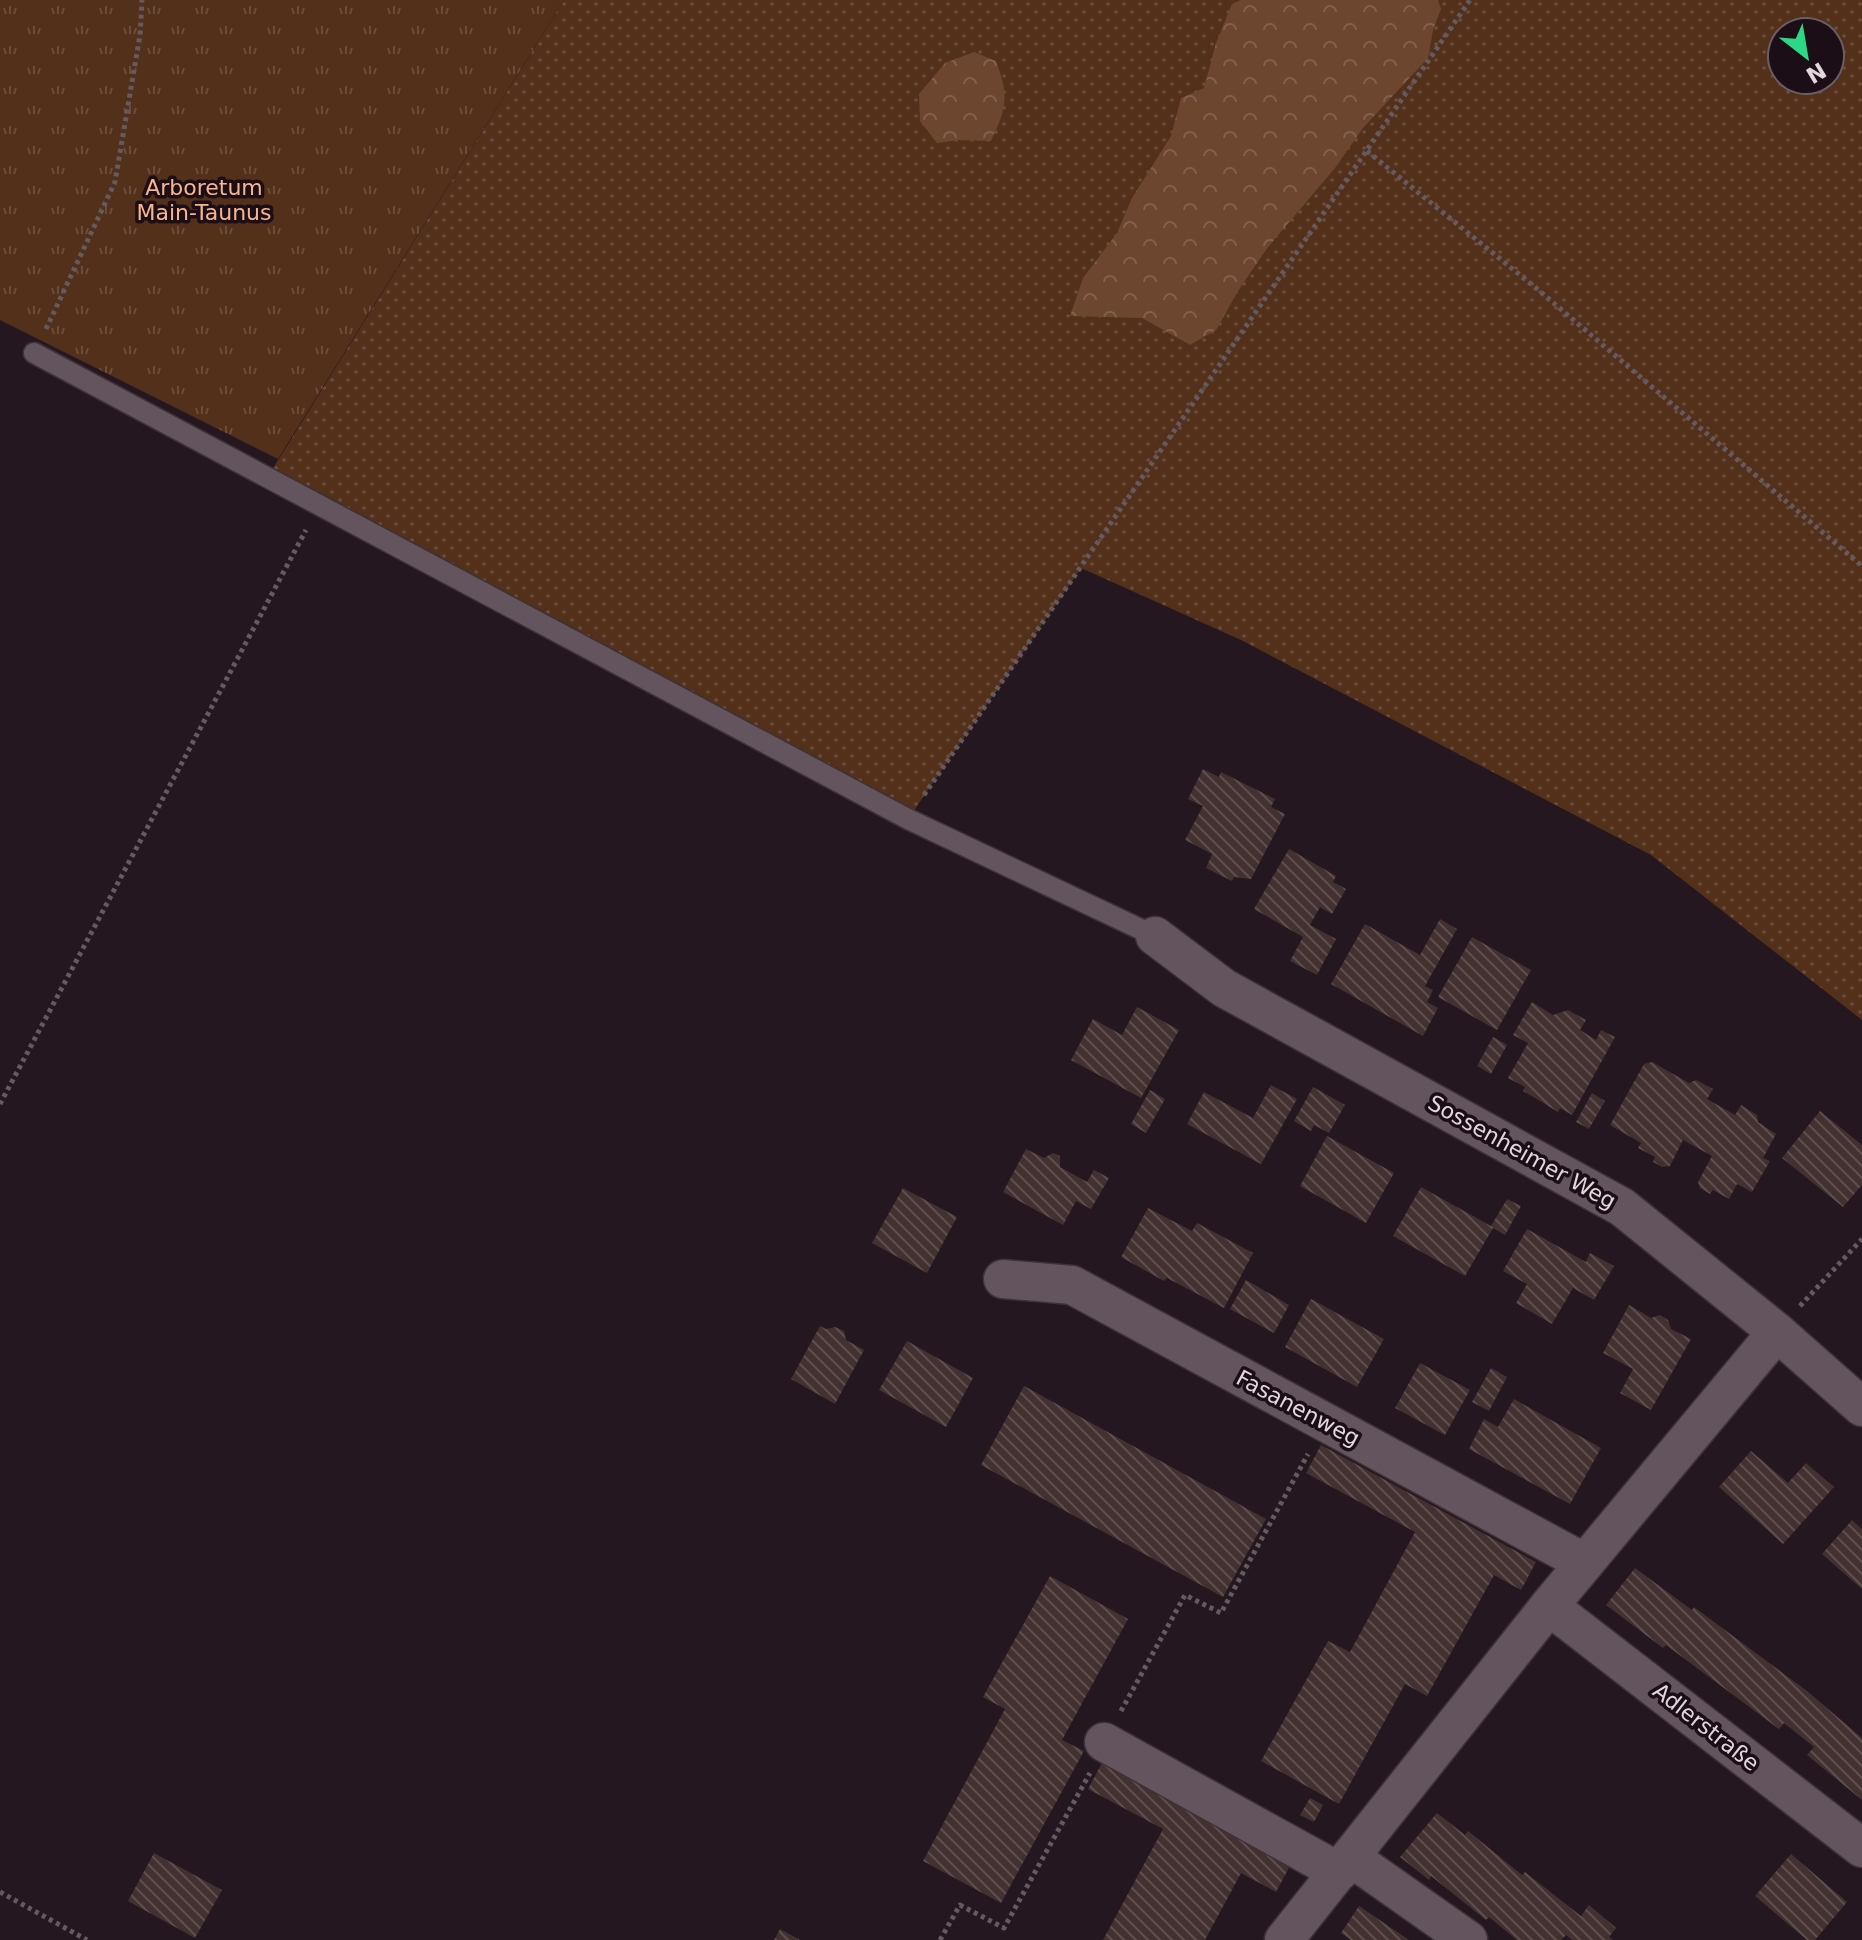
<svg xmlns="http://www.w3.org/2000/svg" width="1862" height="1940" font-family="'DejaVu Sans',sans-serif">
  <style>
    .grass { fill: url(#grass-dots); fill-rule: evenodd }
    .forest { fill: url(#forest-crowns) }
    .park { fill: url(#park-tufts) }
    .building { fill: url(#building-back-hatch) }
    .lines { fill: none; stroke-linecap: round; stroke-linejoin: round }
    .lane-casing { stroke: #3c3237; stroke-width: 23 }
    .street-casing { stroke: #3c3237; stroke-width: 41 }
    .path { stroke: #665a61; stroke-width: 5; stroke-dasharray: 4 4; stroke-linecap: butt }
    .lane { stroke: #64545d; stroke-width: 20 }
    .street { stroke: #64545d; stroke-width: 38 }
    .labels { text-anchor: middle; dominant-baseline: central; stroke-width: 7; stroke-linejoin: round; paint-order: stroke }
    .park-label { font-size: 22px; fill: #f7b58d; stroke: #1b0e16 }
    .street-label { font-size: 22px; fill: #e1d7dc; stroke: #1b0e16 }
  </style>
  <defs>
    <pattern id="grass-dots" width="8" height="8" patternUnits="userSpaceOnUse" patternTransform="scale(2)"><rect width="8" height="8" fill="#53301a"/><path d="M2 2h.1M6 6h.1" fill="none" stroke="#6b4d3b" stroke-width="1.8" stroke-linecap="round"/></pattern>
    <pattern id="forest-crowns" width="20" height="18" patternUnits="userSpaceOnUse" patternTransform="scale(2)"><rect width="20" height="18" fill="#6d462f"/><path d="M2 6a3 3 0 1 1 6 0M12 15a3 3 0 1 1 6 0" fill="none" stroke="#82604d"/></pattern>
    <pattern id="park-tufts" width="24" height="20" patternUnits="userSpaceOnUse" patternTransform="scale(2)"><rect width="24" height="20" fill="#53301a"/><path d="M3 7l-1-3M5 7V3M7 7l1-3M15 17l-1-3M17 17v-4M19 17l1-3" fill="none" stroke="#6b4d3b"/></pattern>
    <pattern id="building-back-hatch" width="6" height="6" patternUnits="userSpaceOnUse" patternTransform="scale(2)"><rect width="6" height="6" fill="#433131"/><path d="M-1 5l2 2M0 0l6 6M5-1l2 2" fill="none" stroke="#5e4e4e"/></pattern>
  </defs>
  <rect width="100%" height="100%" fill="#25171f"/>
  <path class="grass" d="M 564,0 L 1862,0 L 1862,1020 L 1651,855 L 1241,640 L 1081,568 L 908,819 L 267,478 ZM 1782,32 L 1830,32 L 1830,80 L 1782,80 Z"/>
  <path class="forest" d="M 1241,0 L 1438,0 L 1441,9 L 1433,30 L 1428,58 L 1363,128 L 1335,168 L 1268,247 L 1238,291 L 1216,330 L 1190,345 L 1142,318 L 1070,316 L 1083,278 L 1117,233 L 1132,198 L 1171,136 L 1181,98 L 1204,88 L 1216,43 L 1232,4 Z
    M 974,52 L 996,61 C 1009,96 1007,107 991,141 L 958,140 L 937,143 L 920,121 L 919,94 L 945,63 Z"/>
  <path class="park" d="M 0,0 L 564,0 L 278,459 L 0,320 Z"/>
  <path class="building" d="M 1203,769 L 1219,777 L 1221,772 L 1275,799 L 1271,807 L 1285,814 L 1251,879 L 1234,877 L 1232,881 L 1206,868 L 1212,854 L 1185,840 L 1203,806 L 1188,799 Z
    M 1289,849 L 1336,876 L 1333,882 L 1346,889 L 1332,914 L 1320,907 L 1310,925 L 1336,939 L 1317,975 L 1290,961 L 1303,937 L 1254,909 Z
    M 1440,919 L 1457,929 L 1425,986 L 1433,990 L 1427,1002 L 1438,1008 L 1423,1036 L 1331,984 L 1365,924 L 1420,955 Z
    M 1472,937 L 1531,970 L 1497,1030 L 1438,997 Z
    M 1532,1002 L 1553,1015 L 1568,1010 L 1586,1020 L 1580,1030 L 1596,1040 L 1601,1030 L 1615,1037 L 1572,1115 L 1560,1108 L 1558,1112 L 1540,1101 L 1523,1091 L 1525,1087 L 1508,1078 L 1528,1043 L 1513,1035 Z
    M 1137,1007 L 1179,1030 L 1141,1098 L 1071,1060 L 1093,1019 L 1122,1035 Z
    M 1493,1037 L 1507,1045 L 1491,1074 L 1477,1066 Z
    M 1652,1062 L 1689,1083 L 1696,1080 L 1713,1089 L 1707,1099 L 1735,1115 L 1741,1105 L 1757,1115 L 1758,1122 L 1776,1134 L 1763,1158 L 1770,1161 L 1752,1192 L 1737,1184 L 1729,1199 L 1713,1190 L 1710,1194 L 1700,1188 L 1698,1182 L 1712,1156 L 1683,1140 L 1670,1166 L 1662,1167 L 1653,1162 L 1655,1157 L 1638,1148 L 1641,1143 L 1610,1125 L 1644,1064 Z
    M 1271,1085 L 1297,1099 L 1261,1164 L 1187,1124 L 1204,1092 L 1253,1118 Z
    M 1313,1087 L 1345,1105 L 1329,1133 L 1314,1125 L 1311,1131 L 1294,1121 Z
    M 1150,1090 L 1165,1099 L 1146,1133 L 1131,1124 Z
    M 1592,1093 L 1605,1101 L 1589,1129 L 1576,1122 Z
    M 1820,1111 L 1862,1145 L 1862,1185 L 1843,1207 L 1782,1158 Z
    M 1327,1136 L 1394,1173 L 1366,1223 L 1300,1186 Z
    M 1026,1149 L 1044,1158 L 1053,1153 L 1060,1156 L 1060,1167 L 1087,1182 L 1094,1170 L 1109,1178 L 1091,1209 L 1076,1201 L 1063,1225 L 1003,1192 Z
    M 1421,1187 L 1491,1226 L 1507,1199 L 1521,1206 L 1505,1235 L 1493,1228 L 1465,1276 L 1393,1236 Z
    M 903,1188 L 957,1217 L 927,1273 L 872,1243 Z
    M 1148,1208 L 1192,1231 L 1197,1223 L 1253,1253 L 1224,1308 L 1167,1278 L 1164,1281 L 1121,1257 Z
    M 1527,1229 L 1586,1262 L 1590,1253 L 1614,1266 L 1594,1300 L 1573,1288 L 1552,1324 L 1516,1303 L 1527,1284 L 1503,1271 Z
    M 1246,1280 L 1289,1305 L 1274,1333 L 1230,1309 Z
    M 1311,1299 L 1384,1339 L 1357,1387 L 1285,1347 Z
    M 1629,1305 L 1651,1318 L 1660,1315 L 1668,1320 L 1671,1329 L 1691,1339 L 1651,1410 L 1620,1393 L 1633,1369 L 1603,1353 Z
    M 820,1326 L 826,1329 L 835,1327 L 844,1331 L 846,1340 L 864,1350 L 835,1404 L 791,1379 Z
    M 907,1341 L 973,1378 L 946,1427 L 879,1390 Z
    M 1420,1363 L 1470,1390 L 1445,1435 L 1395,1408 Z
    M 1491,1368 L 1507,1377 L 1489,1411 L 1472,1402 Z
    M 1024,1386 L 1266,1519 L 1223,1597 L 981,1465 Z
    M 1514,1399 L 1601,1448 L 1570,1504 L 1469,1449 L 1484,1419 L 1498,1427 Z
    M 1321,1445 L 1536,1562 L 1521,1590 L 1494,1575 L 1427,1696 L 1405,1684 L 1339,1804 L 1261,1761 L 1328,1641 L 1350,1652 L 1415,1532 L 1306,1473 Z
    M 1751,1451 L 1788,1483 L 1806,1463 L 1834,1487 L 1783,1544 L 1719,1487 Z
    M 1852,1520 L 1862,1529 L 1862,1589 L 1822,1554 Z
    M 1635,1568 L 1692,1610 L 1694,1607 L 1807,1691 L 1862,1738 L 1862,1800 L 1807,1755 L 1814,1747 L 1784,1723 L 1779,1729 L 1666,1645 L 1663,1648 L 1606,1605 Z
    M 1050,1576 L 1128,1619 L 1062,1740 L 1084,1751 L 1001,1903 L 923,1861 L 1005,1709 L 983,1697 Z
    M 1103,1761 L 1291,1864 L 1276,1892 L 1241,1873 L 1205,1940 L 1103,1940 L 1163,1829 L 1088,1789 Z
    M 1310,1798 L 1323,1805 L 1314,1822 L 1300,1815 Z
    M 1437,1813 L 1465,1835 L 1468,1831 L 1522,1875 L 1525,1872 L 1581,1916 L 1589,1905 L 1616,1928 L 1609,1937 L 1613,1940 L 1572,1940 L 1566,1935 L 1561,1940 L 1517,1940 L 1489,1917 L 1486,1920 L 1431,1876 L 1429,1880 L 1400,1857 Z
    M 154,1853 L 222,1890 L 195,1938 L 128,1901 Z
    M 1791,1854 L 1847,1902 L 1815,1940 L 1807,1940 L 1755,1896 Z
    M 1359,1906 L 1387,1925 L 1409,1940 L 1351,1940 L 1341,1933 Z
    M 780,1929 L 800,1940 L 774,1940 Z"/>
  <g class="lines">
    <defs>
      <path id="lane" d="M 34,353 L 908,819 L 1155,936"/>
      <path id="street" d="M 1155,936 L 1224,988 L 1622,1207 L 1777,1332 L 1862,1407
        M 1003,1279 L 1072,1285 L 1585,1563
        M 1549,1606 L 1862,1848
        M 1104,1742 L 1339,1872
        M 1350,1857 L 1468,1940
        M 1284,1940 L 1549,1606 L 1777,1332"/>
    </defs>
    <use href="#lane" class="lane-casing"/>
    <use href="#street" class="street-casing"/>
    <path class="path" d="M 1367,151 L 1536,288 L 1862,566
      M 46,329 L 115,182 L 140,35 L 142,0
      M 924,795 L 1470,0
      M 0,1104 L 306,530
      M 1800,1306 L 1862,1239
      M 1121,1711 L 1185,1595 L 1221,1613 L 1308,1454
      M 0,1892 L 87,1940
      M 940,1940 L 960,1905 L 1004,1928 L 1090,1773"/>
    <use href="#lane" class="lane"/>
    <use href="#street" class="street"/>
  </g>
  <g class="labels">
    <g class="park-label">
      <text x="204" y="187">Arboretum<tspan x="204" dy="25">Main-Taunus</tspan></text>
    </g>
    <g class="street-label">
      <text transform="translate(1522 1152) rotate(29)">Sossenheimer Weg</text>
      <text transform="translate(1298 1408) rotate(28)">Fasanenweg</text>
      <text transform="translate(1706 1727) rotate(38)">Adlerstraße</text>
    </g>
  </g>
  <g transform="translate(1806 56) rotate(149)"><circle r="38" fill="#1b0e16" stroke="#6a5e65" stroke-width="2"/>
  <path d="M0-6L14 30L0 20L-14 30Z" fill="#2cd884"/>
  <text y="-12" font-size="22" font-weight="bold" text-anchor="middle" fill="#e1d7dc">N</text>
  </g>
</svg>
